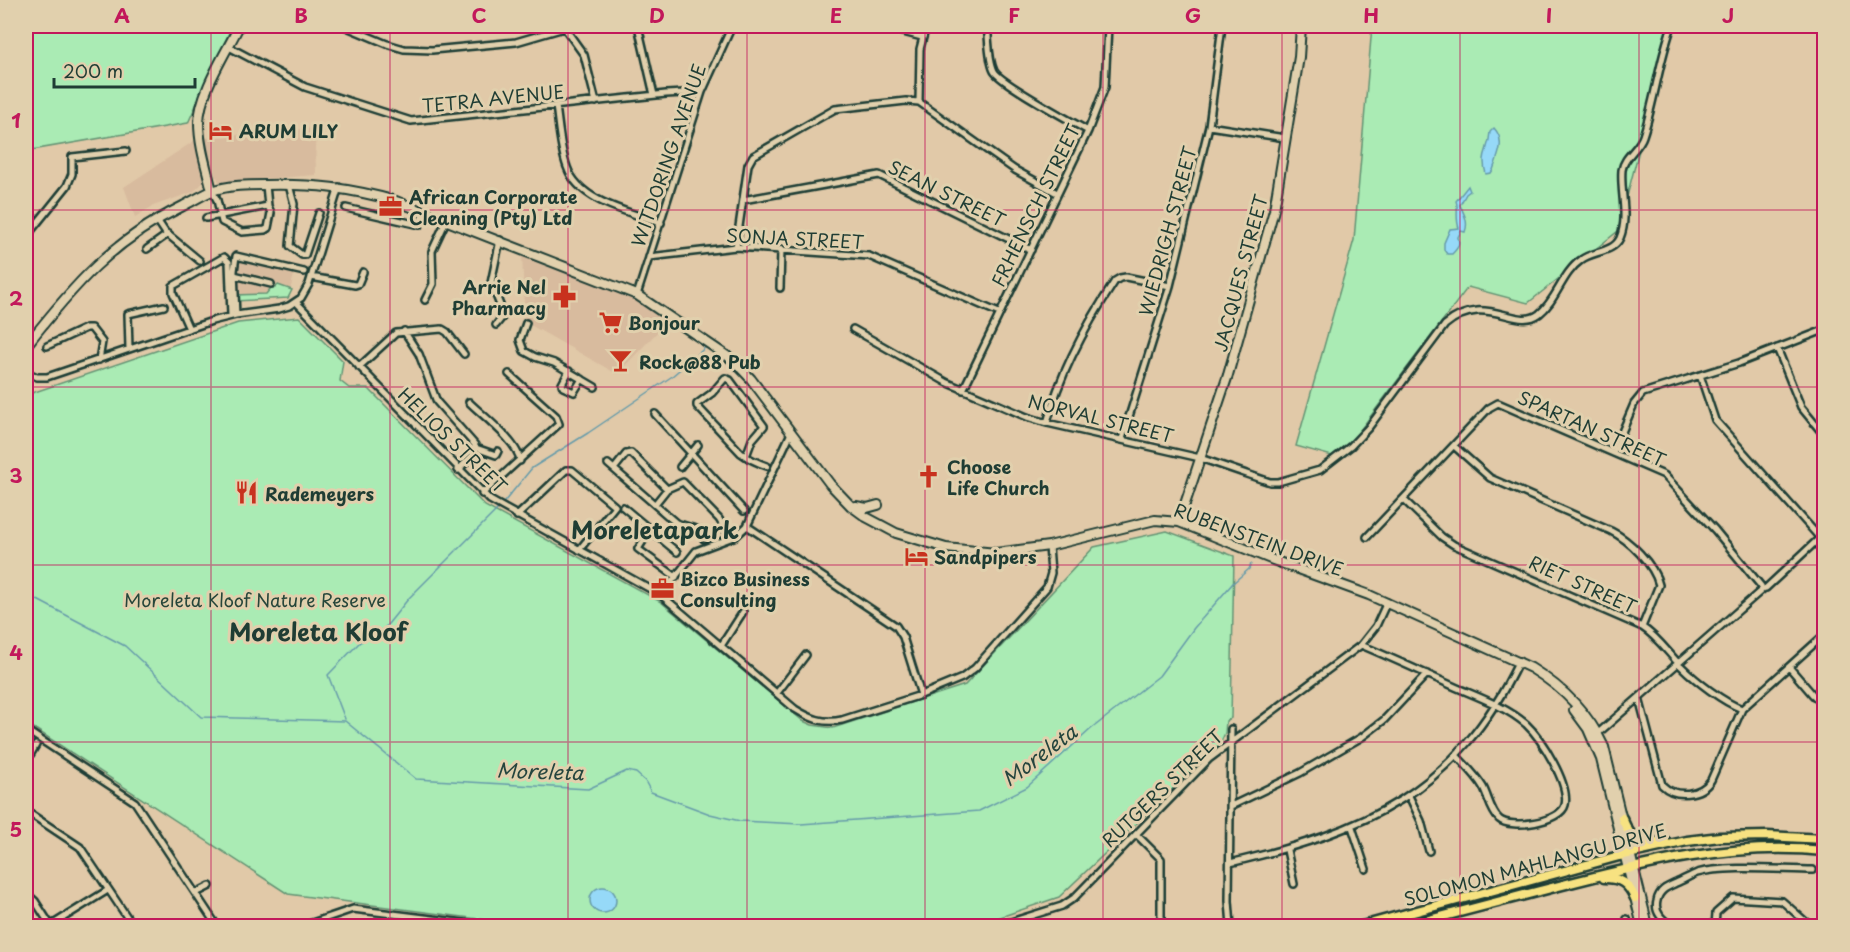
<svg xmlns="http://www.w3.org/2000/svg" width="1850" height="952" font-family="'Playpen Sans',sans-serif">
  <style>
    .built { fill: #d8bb9e }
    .green { fill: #aaebb4; stroke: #649474; stroke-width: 1.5 }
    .water { fill: #96d9f8; stroke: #669baa; stroke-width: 1.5 }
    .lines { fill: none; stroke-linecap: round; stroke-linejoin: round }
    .stream { stroke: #669baa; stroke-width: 1.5 }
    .street-casing { stroke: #1f3d34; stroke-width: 10 }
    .secondary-casing { stroke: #1f3d34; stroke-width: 12 }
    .primary-casing { stroke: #1f3d34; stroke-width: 13 }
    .street { stroke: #e1d0ad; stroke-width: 5 }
    .secondary { stroke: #e1d0ad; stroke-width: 8 }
    .primary { stroke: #f7e281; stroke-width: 8 }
    .grid { fill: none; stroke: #c2185b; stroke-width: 1.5; stroke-opacity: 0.55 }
    .labels { text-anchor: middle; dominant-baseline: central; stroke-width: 6; stroke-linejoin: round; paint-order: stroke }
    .street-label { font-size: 18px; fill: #1f3d34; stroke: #e1d0ad }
    .poi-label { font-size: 18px; font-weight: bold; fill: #1f3d34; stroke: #e1d0ad; text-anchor: start }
    .park-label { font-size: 18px; fill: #26463a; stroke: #e1d0ad }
    .water-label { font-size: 20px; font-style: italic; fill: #25453e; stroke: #e1d0ad }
    .district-label { font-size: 24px; font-weight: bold; fill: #1f3d34; stroke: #e1d0ad }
    .neatline { fill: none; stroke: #c2185b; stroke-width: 2 }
    .grid-label { font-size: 20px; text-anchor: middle; font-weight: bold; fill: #c2185b }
  </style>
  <rect width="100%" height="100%" fill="#e1c9a8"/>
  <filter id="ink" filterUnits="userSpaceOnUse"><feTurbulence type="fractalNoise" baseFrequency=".0167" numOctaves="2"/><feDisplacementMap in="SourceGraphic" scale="12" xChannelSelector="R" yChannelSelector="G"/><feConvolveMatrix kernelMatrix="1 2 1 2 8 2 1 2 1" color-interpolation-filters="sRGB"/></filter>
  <g filter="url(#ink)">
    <path class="built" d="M 315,128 L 316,175 L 219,182 L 217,177 L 206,180 L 193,192 L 153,206 L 135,217 L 124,187 L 197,139 Z
      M 231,251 L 296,267 L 288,298 L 233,301 Z
      M 522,255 L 634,298 L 668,321 L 617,374 L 525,322 Z"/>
    <path class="green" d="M 26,26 L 232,26 L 188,123 L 26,151 Z
      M 1372,26 L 1676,26 L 1668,39 L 1618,231 L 1528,303 L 1468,287 L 1339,458 L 1296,446 L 1354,240 Z
      M 278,285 L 292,290 L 288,298 L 235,301 L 235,295 L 266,294 L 271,288 L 275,288 Z
      M 299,317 L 343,361 L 340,381 L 349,388 L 368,388 L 485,506 L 661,602 L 803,721 L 812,725 L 833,728 L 965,685 L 1094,547 L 1167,531 L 1234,556 L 1231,718 L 1226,721 L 1225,733 L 1220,744 L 1059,897 L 974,926 L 533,926 L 288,894 L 26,723 L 26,395 L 238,323 Z"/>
    <path class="water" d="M 1494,128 C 1506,141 1498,155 1493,170 L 1491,173 L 1486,174 C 1480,153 1489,152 1490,132 Z
      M 1468,186 L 1470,191 L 1466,194 L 1460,205 C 1464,214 1469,222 1465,232 L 1461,231 L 1458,237 C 1460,245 1458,248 1452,254 L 1447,254 L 1444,250 L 1444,243 L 1450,229 L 1459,228 C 1455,217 1459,208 1456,201 Z
      M590 900a13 13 0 1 1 26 0a13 13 0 1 1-26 0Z"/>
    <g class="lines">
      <path class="stream" d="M 26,594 L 125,646 L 201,717 L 345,721 L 416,779 L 588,789 L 627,771 L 636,773 L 645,781 L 651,792 L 710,814 L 740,821 L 801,824 L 979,811 L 1027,787 L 1091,729 L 1159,676 L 1194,628 L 1233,583 L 1249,569 L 1251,564
        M 345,719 L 328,675 L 360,642 L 384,629 L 409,598 L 500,507 L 532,468 L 588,433 L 671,377 L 707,346"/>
      <defs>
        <path id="street" d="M 344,26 L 387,44 L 404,49 L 432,50 L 516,42 L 564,28
          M 638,26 L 654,95
          M 880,26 L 922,37
          M 926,26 L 920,49 L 919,102 L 1015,170 L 1057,193
          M 987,26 C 989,39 988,59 994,71 C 1000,83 1073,122 1088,131
          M 564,27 L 584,55 L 596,102
          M 229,47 L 305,87 L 411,121 L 666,94 L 702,92
          M 556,106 C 559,126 560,148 567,167 C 579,202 630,212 661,223
          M 1209,126 L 1285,138
          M 289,185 L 294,204 L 290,246 L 302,255 L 305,255 L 319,213
          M 212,191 L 217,200 L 222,222 L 242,232 L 265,230 L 268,228 L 271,213 L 268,206 L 266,185
          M 743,200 L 879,175 L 1031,250
          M 346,208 L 419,225 L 424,211
          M 206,218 L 268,206
          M 157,220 L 165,232 L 200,261
          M 26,237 L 67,186 L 72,174 L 72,157 L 126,151
          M 736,247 L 748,165 L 753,156 L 835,109 L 906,101 L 919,102
          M 147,249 L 168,234
          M 649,257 L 736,247 L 869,256 L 999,313
          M 234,275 L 271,284
          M 311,277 L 355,285 L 358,284 L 363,272
          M 780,288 L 781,249
          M 637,295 L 702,92 L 732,26
          M 425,300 L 433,284 L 432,251 L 447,219
          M 296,302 L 490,500 L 661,595 L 795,709 C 811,719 824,724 842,720 L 921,695 L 962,678 L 975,668 L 1047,587 L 1051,573 L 1049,546
          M 236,315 L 234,271 L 236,256 L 304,272
          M 526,323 L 520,340 L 524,351 L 535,357 L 554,363 L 595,387
          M 496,325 L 504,315 L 491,283 L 500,240
          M 189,329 L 173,293 L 173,286 L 224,257 L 229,262 L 231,316
          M 853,329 L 946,382 L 1027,417 L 1047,423 L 1200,458 L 1270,482 L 1278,482 L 1320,470 L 1351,446 L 1369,427 L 1445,325 C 1484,291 1516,331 1539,314 C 1557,300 1562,273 1581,260 C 1592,251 1613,253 1620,238 C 1629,217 1620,192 1622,170 C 1624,156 1639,149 1643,136 C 1655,100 1659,61 1672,26
          M 404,331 L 419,354 L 437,402 L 475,445 L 473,455 L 458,470
          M 47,346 L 86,328 L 91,328 L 102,342 L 99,360
          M 1777,348 L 1801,407 L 1824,435
          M 129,349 L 128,314 L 164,306
          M 359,367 L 396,333 L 442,329 L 447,332 L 464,354
          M 569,371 L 562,384 L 563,387 L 574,392 L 582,379
          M 26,372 L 37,377 L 47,377 L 212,321 L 236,315 L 279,309 L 289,306 L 301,298 L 309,284 L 339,187
          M 1700,375 L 1715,420 L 1820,538
          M 963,390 L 1088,131 L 1105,87 L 1108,26
          M 469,402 C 482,415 519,443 520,461
          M 655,414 L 744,511
          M 1047,423 C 1060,372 1086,325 1115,281 L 1120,278 L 1126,277 L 1170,286
          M 1122,439 L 1170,286 L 1209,126 L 1222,26
          M 1454,446 L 1490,478 L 1611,531 C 1629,540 1654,564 1659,585 L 1642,627
          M 476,448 L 496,455 L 498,451
          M 1613,453 L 1634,404 L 1643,393 L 1739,363 L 1824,330
          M 746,456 L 752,440 L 764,426 L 730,380 L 725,378 L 712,393 L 697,404 L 697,406 L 741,453 C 749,459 758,463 767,466
          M 608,464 L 676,523 L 699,530 L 704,539
          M 680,467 L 698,445
          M 614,469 L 626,454 L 631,453 L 667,489
          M 482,494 L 559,424 L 556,416 L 509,374
          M 1403,499 L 1442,537 L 1454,545 L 1642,627 C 1658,637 1668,653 1681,666 C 1696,681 1723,702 1742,709
          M 655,504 L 667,489 L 683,482 L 719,519 L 727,532
          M 623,507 L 677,552
          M 517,516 L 566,470 L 572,470 L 615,506 L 579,550
          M 747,526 L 896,626 L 903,637 L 921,695
          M 650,530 L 638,549 L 676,577
          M 1367,537 L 1489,408 L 1498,403 L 1664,475 L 1715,530 L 1761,586
          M 1766,588 L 1824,534
          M 661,595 L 696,551 L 736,536 L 747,526 L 791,433
          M 1361,645 C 1392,658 1422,672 1453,686 C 1478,697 1505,706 1526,724 C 1541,738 1570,784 1565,805 C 1561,822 1511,830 1499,819 C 1491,812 1488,796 1483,787 C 1476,775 1465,765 1456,755
          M 721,646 L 743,612
          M 1789,667 L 1813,695 L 1824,705
          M 777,693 L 806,655
          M 1639,698 L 1662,785 C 1675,798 1701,796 1711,780 L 1742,709 L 1824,635
          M 26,730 L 135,802 L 217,926
          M 1596,735 L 1763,589
          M 26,762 L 36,745
          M 1409,796 L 1421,821 L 1429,851
          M 1231,806 L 1300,773 L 1362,737 L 1384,720 L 1427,674
          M 26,811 L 80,847 L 133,926
          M 1352,827 L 1366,869
          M 1136,834 L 1161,859 L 1161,926
          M 1287,850 L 1294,884
          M 1230,863 C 1365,831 1456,793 1519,661
          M 26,893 L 35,901 L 51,926
          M 196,893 L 210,886
          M 1627,919 L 1629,926
          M 50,926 L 108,890
          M 303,926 L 353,909 L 488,926
          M 998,926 L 1062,906 L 1074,898 L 1209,759 L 1361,645 L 1376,626 L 1387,602
          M 1231,926 L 1229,901 L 1231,729
          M 1672,926 C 1663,920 1654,913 1657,901 C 1659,890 1667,887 1676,883 C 1683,880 1690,876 1697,873 C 1726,865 1782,870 1813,870
          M 1715,926 L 1716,913 L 1733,898 L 1782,901 L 1807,923 L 1809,926"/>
        <path id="secondary" d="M 212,191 C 207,169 199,146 199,123 C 199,93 226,53 239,26
          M 26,346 C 74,285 112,241 183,206 C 193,201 202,195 212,191 C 229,185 249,185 266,185 C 315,184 349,188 396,201 L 637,295 L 733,360 L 751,379 L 830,484 L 851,506 L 866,517 L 896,533 L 946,548 L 996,553 L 1049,546 L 1155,520 L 1179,522 L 1273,560 L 1369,595 L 1531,668 C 1562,687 1589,714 1604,747 L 1648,926
          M 856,506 L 867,508 L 878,505
          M 1179,522 L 1228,375 L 1274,210 L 1299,57 L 1301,26
          M 1574,710 L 1588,729 L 1601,759 L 1642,926"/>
        <path id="primary" d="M 1622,818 C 1632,843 1639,844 1665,841
          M 1604,878 C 1621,878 1628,883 1635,898
          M 1362,926 L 1619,856 L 1687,841 L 1720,837 L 1767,836 L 1824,839
          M 1406,926 C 1455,913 1505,900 1555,887 C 1643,864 1734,841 1824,851"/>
      </defs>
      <use href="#street" class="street-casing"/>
      <use href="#secondary" class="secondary-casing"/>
      <use href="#primary" class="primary-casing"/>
      <use href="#street" class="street"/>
      <use href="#secondary" class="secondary"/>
      <use href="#primary" class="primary"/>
    </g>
  </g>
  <path class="grid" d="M 211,26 L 211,926M 390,26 L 390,926M 568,26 L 568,926M 747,26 L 747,926M 925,26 L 925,926M 1103,26 L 1103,926M 1282,26 L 1282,926M 1460,26 L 1460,926M 1639,26 L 1639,926M 26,210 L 1824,210M 26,387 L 1824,387M 26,565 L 1824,565M 26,742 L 1824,742"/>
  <defs>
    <symbol id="hotel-bare" viewBox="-9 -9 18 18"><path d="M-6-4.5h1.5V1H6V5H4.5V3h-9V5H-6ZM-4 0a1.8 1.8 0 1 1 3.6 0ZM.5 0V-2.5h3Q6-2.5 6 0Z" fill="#c8321e" stroke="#e1d0ad" stroke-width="2.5" paint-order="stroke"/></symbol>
    <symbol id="office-bare" viewBox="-9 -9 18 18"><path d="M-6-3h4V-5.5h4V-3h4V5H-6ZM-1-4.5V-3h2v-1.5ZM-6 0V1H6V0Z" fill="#c8321e" stroke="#e1d0ad" stroke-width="2.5" paint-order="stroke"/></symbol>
    <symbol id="pharmacy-bare" viewBox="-9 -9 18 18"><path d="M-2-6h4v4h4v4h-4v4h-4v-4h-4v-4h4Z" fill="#c8321e" stroke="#e1d0ad" stroke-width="2.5" paint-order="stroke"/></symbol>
    <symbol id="supermarket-bare" viewBox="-9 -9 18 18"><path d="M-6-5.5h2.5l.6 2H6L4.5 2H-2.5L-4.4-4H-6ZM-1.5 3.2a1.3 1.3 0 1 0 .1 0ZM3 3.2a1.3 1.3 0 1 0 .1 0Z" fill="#c8321e" stroke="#e1d0ad" stroke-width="2.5" paint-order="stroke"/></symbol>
    <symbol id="bar-bare" viewBox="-9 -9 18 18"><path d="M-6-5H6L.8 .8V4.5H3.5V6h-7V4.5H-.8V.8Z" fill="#c8321e" stroke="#e1d0ad" stroke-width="2.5" paint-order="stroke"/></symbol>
    <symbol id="church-bare" viewBox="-9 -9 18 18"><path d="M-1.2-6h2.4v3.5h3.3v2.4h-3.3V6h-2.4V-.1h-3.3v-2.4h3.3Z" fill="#c8321e" stroke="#e1d0ad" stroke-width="2.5" paint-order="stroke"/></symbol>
    <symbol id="restaurant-bare" viewBox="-9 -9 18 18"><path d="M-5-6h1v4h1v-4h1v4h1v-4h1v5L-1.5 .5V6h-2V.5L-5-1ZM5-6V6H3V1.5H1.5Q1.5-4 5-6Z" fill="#c8321e" stroke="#e1d0ad" stroke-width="2.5" paint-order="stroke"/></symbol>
  </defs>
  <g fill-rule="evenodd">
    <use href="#hotel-bare" x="204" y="114" width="33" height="33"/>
    <use href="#office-bare" x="374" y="190" width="33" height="33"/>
    <use href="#pharmacy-bare" x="548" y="280" width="33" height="33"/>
    <use href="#supermarket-bare" x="594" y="306" width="33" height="33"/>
    <use href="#bar-bare" x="604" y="344" width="33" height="33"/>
    <use href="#church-bare" x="912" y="460" width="33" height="33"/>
    <use href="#restaurant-bare" x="230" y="476" width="33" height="33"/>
    <use href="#hotel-bare" x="900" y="540" width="33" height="33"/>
    <use href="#office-bare" x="646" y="572" width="33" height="33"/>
  </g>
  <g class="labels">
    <g class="street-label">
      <text transform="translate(493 98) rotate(-6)">TETRA AVENUE</text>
      <text transform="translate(668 155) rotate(-71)">WITDORING AVENUE</text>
      <text transform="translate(947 193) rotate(26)">SEAN STREET</text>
      <text transform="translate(1035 205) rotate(-64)">FRHENSCH STREET</text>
      <text transform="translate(1167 231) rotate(-75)">WIEDRIGH STREET</text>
      <text transform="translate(795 238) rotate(3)">SONJA STREET</text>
      <text transform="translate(1240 273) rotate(-75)">JACQUES STREET</text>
      <text transform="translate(1101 418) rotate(14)">NORVAL STREET</text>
      <text transform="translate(1592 428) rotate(24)">SPARTAN STREET</text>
      <text transform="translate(453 440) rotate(44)">HELIOS STREET</text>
      <text transform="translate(1259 539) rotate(20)">RUBENSTEIN DRIVE</text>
      <text transform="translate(1583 584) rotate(24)">RIET STREET</text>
      <text transform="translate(1162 788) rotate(-44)">RUTGERS STREET</text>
      <text transform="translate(1535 864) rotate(-15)">SOLOMON MAHLANGU DRIVE</text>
    </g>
    <g class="poi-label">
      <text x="239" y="130">ARUM LILY</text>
      <text x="409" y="196">African Corporate<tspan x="409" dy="21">Cleaning (Pty) Ltd</tspan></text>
      <text x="546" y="286" text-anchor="end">Arrie Nel<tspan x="546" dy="21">Pharmacy</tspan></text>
      <text x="628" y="322">Bonjour</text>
      <text x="639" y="361">Rock@88 Pub</text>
      <text x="947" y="466">Choose<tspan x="947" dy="21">Life Church</tspan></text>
      <text x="265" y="493">Rademeyers</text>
      <text x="934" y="556">Sandpipers</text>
      <text x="680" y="578">Bizco Business<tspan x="680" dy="21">Consulting</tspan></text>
    </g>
    <g class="park-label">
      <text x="255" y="599">Moreleta Kloof Nature Reserve</text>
    </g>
    <g class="water-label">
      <text transform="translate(1039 755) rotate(-37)">Moreleta</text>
      <text transform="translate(540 771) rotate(2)">Moreleta</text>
    </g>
    <g class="district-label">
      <text x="655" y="529">Moreletapark</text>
      <text x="318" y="631">Moreleta Kloof</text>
    </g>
  </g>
  <rect width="1850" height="952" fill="none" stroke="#e1d0ad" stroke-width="66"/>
  <path d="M54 78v9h141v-9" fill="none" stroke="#1f3d34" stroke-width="3"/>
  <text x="63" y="78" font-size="18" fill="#1f3d34" stroke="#e1d0ad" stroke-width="4.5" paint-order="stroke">200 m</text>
  <rect x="33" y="33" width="1784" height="886" class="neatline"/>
  <g class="grid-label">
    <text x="122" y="23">A</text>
    <text x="301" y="23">B</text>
    <text x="479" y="23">C</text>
    <text x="657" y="23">D</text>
    <text x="836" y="23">E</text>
    <text x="1014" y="23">F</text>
    <text x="1193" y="23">G</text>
    <text x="1371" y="23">H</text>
    <text x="1549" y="23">I</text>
    <text x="1728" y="23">J</text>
    <text x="16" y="128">1</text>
    <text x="16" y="306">2</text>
    <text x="16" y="483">3</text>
    <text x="16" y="660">4</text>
    <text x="16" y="837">5</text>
  </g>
</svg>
